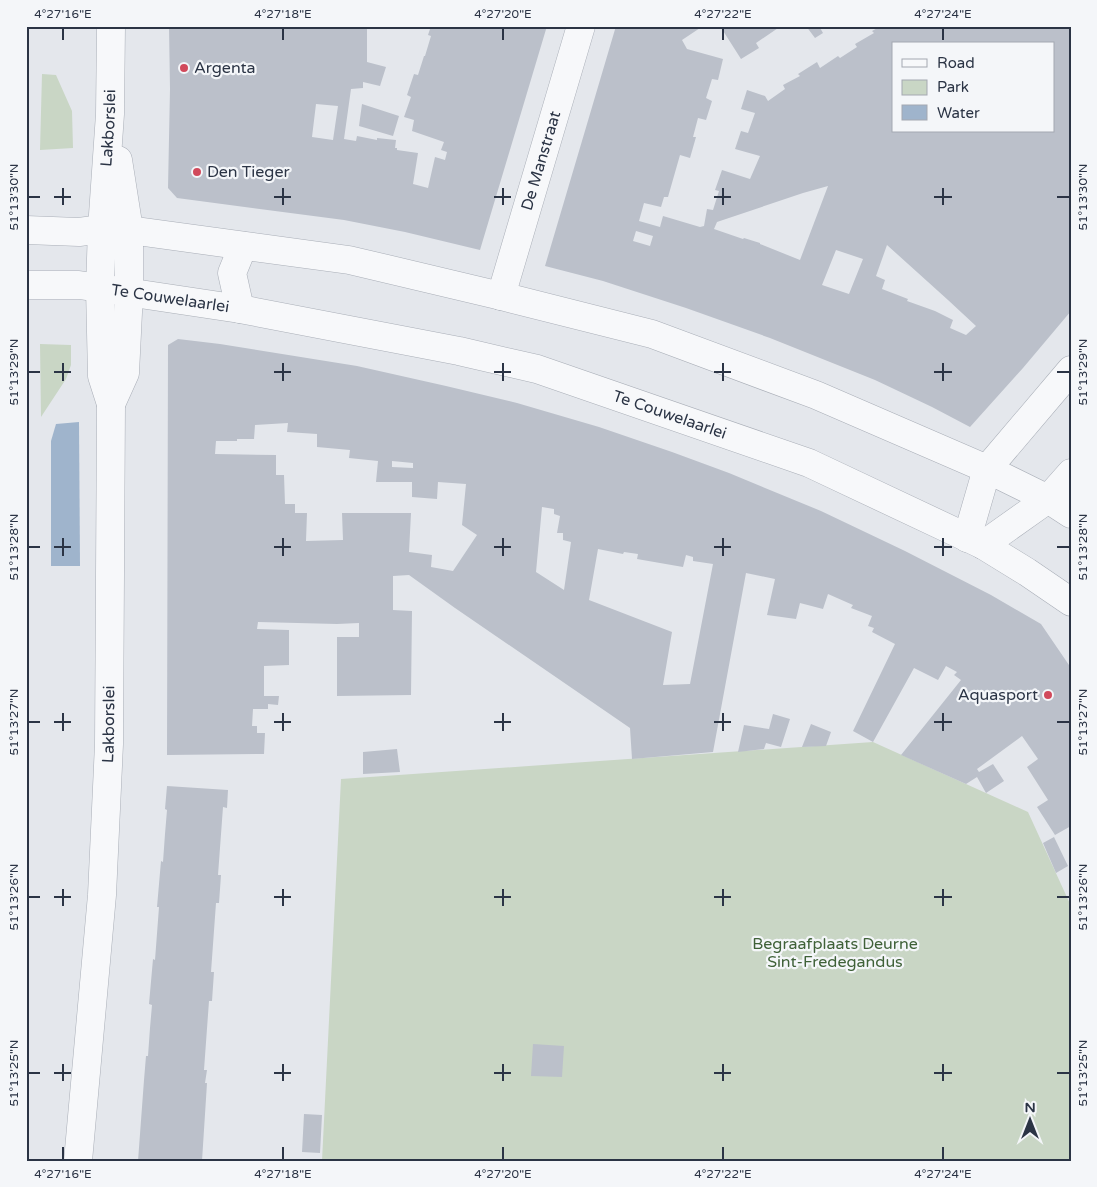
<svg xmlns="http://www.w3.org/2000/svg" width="1097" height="1187" font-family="'Varela Round',sans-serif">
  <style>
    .green { fill: #c9d6c5 }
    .water { fill: #9fb4cc }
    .building { fill: #bbc0ca; fill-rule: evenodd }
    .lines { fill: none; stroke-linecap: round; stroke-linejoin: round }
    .minor-casing { stroke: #a9aeb7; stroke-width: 29 }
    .tertiary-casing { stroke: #a9aeb7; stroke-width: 29 }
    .minor { stroke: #f7f8fa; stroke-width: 28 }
    .tertiary { stroke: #f7f8fa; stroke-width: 28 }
    .ticks { fill: none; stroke: #2b3445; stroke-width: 2 }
    .poi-dot { fill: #d1495b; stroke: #f4f6f9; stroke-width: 2 }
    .labels { text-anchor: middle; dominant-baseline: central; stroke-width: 4.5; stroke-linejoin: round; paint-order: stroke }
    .poi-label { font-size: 16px; fill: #2b3445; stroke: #f4f6f9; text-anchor: start }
    .street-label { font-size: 16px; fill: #2b3445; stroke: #f4f6f9 }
    .park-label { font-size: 16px; fill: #3f6138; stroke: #f4f6f9 }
    .neatline { fill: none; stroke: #2b3445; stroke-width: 2 }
    .ticks-label { font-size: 12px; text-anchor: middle; fill: #2b3445 }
  </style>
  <rect width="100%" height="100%" fill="#e4e7ec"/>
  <path class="green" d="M 42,74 L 56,75 L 72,111 L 73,148 L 40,150 Z
    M 40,344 L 71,345 L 71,365 L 66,379 L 41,417 Z
    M 873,742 L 1028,812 L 1071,906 L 1071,1161 L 322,1161 L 341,779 Z"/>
  <path class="water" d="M 79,422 L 80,566 L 51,566 L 51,441 L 56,424 Z"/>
  <path class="building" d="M 169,26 L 367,26 L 367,62 L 386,67 L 380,86 L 363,82 L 363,88 L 351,89 L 344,139 L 356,141 L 357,136 L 377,140 L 377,138 L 396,140 L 395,148 L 397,148 L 397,150 L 418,153 L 413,184 L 428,188 L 435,157 L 445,160 L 447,152 L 441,150 L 444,142 L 412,131 L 414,120 L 404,117 L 411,97 L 407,95 L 414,74 L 418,75 L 424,56 L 425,56 L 431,36 L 428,35 L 431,26 L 469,26 L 477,29 L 478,26 L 547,26 L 480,250 L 405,232 L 344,220 L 177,198 L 168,188 L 170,89 ZM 316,104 L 338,106 L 333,140 L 312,137 Z
    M 616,26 L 703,26 L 682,40 L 687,49 L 723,59 L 718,80 L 712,79 L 706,98 L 712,101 L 706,120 L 698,118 L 693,137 L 696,137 L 690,158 L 680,155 L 668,197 L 664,197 L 661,207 L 644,203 L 639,221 L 660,227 L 663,216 L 700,227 L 704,226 L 707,209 L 713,210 L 719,191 L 715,190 L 722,170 L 750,179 L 760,156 L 735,149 L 741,131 L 748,133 L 755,113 L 741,109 L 747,90 L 765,96 L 768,101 L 785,89 L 783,85 L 800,76 L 798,74 L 817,62 L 820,68 L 838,56 L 840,58 L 857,47 L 855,44 L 874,33 L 872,31 L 881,26 L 1071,26 L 1071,311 L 1023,368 L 970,427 L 932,407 L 875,380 L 770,338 L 686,308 L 603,281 L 545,266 ZM 893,44 L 1053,44 L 1053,131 L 893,131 ZM 828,186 L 800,260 L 760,244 L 760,243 L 744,238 L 743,239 L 714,229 L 717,222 L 803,193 ZM 636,231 L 653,236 L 650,246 L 633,241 ZM 887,245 L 948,300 L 976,326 L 966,335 L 950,328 L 953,320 L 935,311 L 907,301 L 908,299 L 882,289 L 885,280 L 876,276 ZM 836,250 L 863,259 L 849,294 L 822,285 Z
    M 720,26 L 781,26 L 756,43 L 759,48 L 741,59 Z
    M 806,26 L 819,26 L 823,33 L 815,38 Z
    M 362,104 L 399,116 L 393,136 L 359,126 Z
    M 26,328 L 29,328 L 28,362 L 28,441 L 26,441 Z
    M 178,339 L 220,344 L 357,366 L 446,386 L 517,403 L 599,427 L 672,452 L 729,473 L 821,511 L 905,551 L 991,595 L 1041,624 L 1071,668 L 1071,826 L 1055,835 L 1037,807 L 1048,800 L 1027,767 L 1038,759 L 1022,736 L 977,769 L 979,772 L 993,764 L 1004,781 L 986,793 L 977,777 L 966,784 L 901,755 L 961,680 L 954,675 L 957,672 L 946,666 L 938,680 L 914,668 L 873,742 L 853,731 L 895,644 L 872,632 L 874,628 L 868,626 L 872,616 L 851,608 L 853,605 L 828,594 L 823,609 L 800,603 L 796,619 L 767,615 L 775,579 L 746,573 L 713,752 L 632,759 L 630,728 L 455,608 L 409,575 L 393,576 L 393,610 L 412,611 L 411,695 L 337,696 L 337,637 L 359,637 L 359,623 L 337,624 L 258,622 L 257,629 L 289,630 L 289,665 L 264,666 L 264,696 L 279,696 L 278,705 L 268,704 L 268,709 L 253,709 L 252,726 L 257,726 L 257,733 L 265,733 L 264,754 L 167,755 L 168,345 ZM 288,423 L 287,432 L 317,434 L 317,447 L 350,450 L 349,458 L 378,461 L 376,482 L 412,482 L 412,497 L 437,499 L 438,482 L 466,484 L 462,525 L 477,535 L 453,571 L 431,567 L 432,555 L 409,552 L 411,513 L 342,513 L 343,540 L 306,541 L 307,513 L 295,513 L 295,504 L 285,504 L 284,475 L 276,475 L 276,455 L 215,454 L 216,441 L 237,441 L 237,439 L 254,439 L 255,425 ZM 392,461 L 413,463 L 413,468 L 392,467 ZM 542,507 L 554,509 L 554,514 L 560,516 L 557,533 L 563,533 L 563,540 L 571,542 L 564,590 L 536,572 ZM 598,549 L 623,554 L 624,552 L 638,554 L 637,559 L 683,567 L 686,555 L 693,557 L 693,561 L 713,564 L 690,684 L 663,685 L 672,632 L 589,600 Z
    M 773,714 L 790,719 L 781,747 L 766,743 L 764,749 L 738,752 L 744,725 L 769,729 Z
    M 811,724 L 831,732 L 826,746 L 802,747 Z
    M 397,749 L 400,772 L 363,774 L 363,752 Z
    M 167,786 L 228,790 L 227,808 L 223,807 L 218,875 L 221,875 L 219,903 L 216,903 L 211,972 L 214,972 L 212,1001 L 209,1001 L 204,1070 L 207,1070 L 205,1083 L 207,1083 L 202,1161 L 138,1161 L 144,1080 L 146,1056 L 148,1056 L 150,1028 L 152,1005 L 149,1004 L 153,959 L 155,960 L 159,907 L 157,907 L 161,861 L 163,862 L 165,834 L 167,810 L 165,809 Z
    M 1054,837 L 1068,866 L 1056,873 L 1043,843 Z
    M 533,1044 L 564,1046 L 562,1077 L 531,1076 Z
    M 304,1114 L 322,1115 L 320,1153 L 302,1152 Z"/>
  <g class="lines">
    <defs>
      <g id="minor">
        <path d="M 26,230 L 79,232 L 102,229"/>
        <path d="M 26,285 L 79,285 L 100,288"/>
        <path id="s1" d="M 501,296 L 581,26"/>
      </g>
      <g id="tertiary">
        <path d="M 102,229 L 129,230 L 349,260 L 501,296 L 652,334 L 816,395 L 987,469 L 1048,499 L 1071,514"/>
        <path id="s2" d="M 100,288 L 240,309 L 459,351 L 537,369 L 809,463 L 983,545 L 1027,572 L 1071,602"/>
        <path d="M 240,309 L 232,273 L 243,246"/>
        <path d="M 111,404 L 125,373 L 129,292 L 129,230 L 118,160"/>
        <path d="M 967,538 L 987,469 L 1071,370"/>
        <path d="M 983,545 L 1048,499 L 1071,473"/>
        <path id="s3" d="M 78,1161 L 102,895 L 109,744 L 111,404 L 102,376 L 100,288 L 102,229 L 110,114 L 111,26"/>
      </g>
    </defs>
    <use href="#minor" class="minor-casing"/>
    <use href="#tertiary" class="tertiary-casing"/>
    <use href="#minor" class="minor"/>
    <use href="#tertiary" class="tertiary"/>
  </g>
  <path class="ticks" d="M 63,28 L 63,40M 283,28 L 283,40M 503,28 L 503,40M 723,28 L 723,40M 943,28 L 943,40M 63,188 L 63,205M 283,188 L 283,205M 503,188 L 503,205M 723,188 L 723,205M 943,188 L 943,205M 28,197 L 40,197M 54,197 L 71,197M 274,197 L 291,197M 494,197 L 511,197M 714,197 L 731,197M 934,197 L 952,197M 1057,197 L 1070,197M 63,363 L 63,381M 283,363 L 283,381M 503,363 L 503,381M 723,363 L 723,381M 943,363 L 943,381M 28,372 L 40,372M 54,372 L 71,372M 274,372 L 291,372M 494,372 L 511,372M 714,372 L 731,372M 934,372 L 952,372M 1057,372 L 1070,372M 63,538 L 63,556M 283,538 L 283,556M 503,538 L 503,556M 723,538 L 723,556M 943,538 L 943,556M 28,547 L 40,547M 54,547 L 71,547M 274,547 L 291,547M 494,547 L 511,547M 714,547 L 731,547M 934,547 L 952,547M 1057,547 L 1070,547M 63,713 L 63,731M 283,713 L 283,731M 503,713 L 503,731M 723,713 L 723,731M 943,713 L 943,731M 28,722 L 40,722M 54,722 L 71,722M 274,722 L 291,722M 494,722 L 511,722M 714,722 L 731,722M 934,722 L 952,722M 1057,722 L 1070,722M 63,889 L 63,906M 283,889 L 283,906M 503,889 L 503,906M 723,889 L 723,906M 943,889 L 943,906M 28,897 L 40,897M 54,897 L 71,897M 274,897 L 291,897M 494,897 L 511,897M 714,897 L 731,897M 934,897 L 952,897M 1057,897 L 1070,897M 63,1064 L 63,1081M 283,1064 L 283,1081M 503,1064 L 503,1081M 723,1064 L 723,1081M 943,1064 L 943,1081M 28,1073 L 40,1073M 54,1073 L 71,1073M 274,1073 L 291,1073M 494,1073 L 511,1073M 714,1073 L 731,1073M 934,1073 L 952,1073M 1057,1073 L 1070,1073M 63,1147 L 63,1160M 283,1147 L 283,1160M 503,1147 L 503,1160M 723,1147 L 723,1160M 943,1147 L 943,1160"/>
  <g class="poi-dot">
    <circle cx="184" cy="68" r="5"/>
    <circle cx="197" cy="172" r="5"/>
    <circle cx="1048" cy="695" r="5"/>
  </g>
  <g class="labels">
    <g class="poi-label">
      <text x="194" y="68">Argenta</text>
      <text x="207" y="172">Den Tieger</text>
      <text x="1038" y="695" text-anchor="end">Aquasport</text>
    </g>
    <g class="street-label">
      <text stroke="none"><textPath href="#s3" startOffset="1036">Lakborslei</textPath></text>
      <text stroke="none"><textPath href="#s1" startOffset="141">De Manstraat</textPath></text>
      <text stroke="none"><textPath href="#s2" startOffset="71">Te Couwelaarlei</textPath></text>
      <text stroke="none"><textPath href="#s2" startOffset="585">Te Couwelaarlei</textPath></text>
      <text stroke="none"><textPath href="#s3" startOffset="438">Lakborslei</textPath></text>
    </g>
    <g class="park-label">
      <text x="835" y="944">Begraafplaats Deurne<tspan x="835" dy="18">Sint-Fredegandus</tspan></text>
    </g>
  </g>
  <rect width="1097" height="1187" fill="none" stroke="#f4f6f9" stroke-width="55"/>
  <rect x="892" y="42" width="162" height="90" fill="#f4f6f9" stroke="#a4a8b1"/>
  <rect x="902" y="59" width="25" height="8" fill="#f7f8fa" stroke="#a4a8b1"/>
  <text x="937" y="68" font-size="15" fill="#2b3445">Road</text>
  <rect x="902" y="80" width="25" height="15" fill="#c9d6c5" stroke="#a4a8b1"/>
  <text x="937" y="92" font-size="15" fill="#2b3445">Park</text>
  <rect x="902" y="105" width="25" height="15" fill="#9fb4cc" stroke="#a4a8b1"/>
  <text x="937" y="118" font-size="15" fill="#2b3445">Water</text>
  <g transform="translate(1030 1120)" stroke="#f4f6f9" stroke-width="4" paint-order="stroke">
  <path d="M0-4L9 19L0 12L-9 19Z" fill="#2b3445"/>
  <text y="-8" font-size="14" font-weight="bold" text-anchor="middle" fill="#2b3445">N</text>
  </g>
  <rect x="28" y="28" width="1042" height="1132" class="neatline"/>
  <g class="ticks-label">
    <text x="63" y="18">4°27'16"E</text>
    <text x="283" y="18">4°27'18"E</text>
    <text x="503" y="18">4°27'20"E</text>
    <text x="723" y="18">4°27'22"E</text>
    <text x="943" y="18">4°27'24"E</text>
    <text transform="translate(14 197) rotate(-90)" y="4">51°13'30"N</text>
    <text transform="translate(1083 197) rotate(-90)" y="4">51°13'30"N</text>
    <text transform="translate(14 372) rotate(-90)" y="4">51°13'29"N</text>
    <text transform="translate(1083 372) rotate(-90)" y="4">51°13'29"N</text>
    <text transform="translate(14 547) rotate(-90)" y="4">51°13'28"N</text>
    <text transform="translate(1083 547) rotate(-90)" y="4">51°13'28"N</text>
    <text transform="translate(14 722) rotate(-90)" y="4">51°13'27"N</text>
    <text transform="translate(1083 722) rotate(-90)" y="4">51°13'27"N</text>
    <text transform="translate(14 897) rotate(-90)" y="4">51°13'26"N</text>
    <text transform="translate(1083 897) rotate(-90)" y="4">51°13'26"N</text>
    <text transform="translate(14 1073) rotate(-90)" y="4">51°13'25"N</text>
    <text transform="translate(1083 1073) rotate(-90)" y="4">51°13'25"N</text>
    <text x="63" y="1178">4°27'16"E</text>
    <text x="283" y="1178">4°27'18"E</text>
    <text x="503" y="1178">4°27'20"E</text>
    <text x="723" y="1178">4°27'22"E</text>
    <text x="943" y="1178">4°27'24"E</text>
  </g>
</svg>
